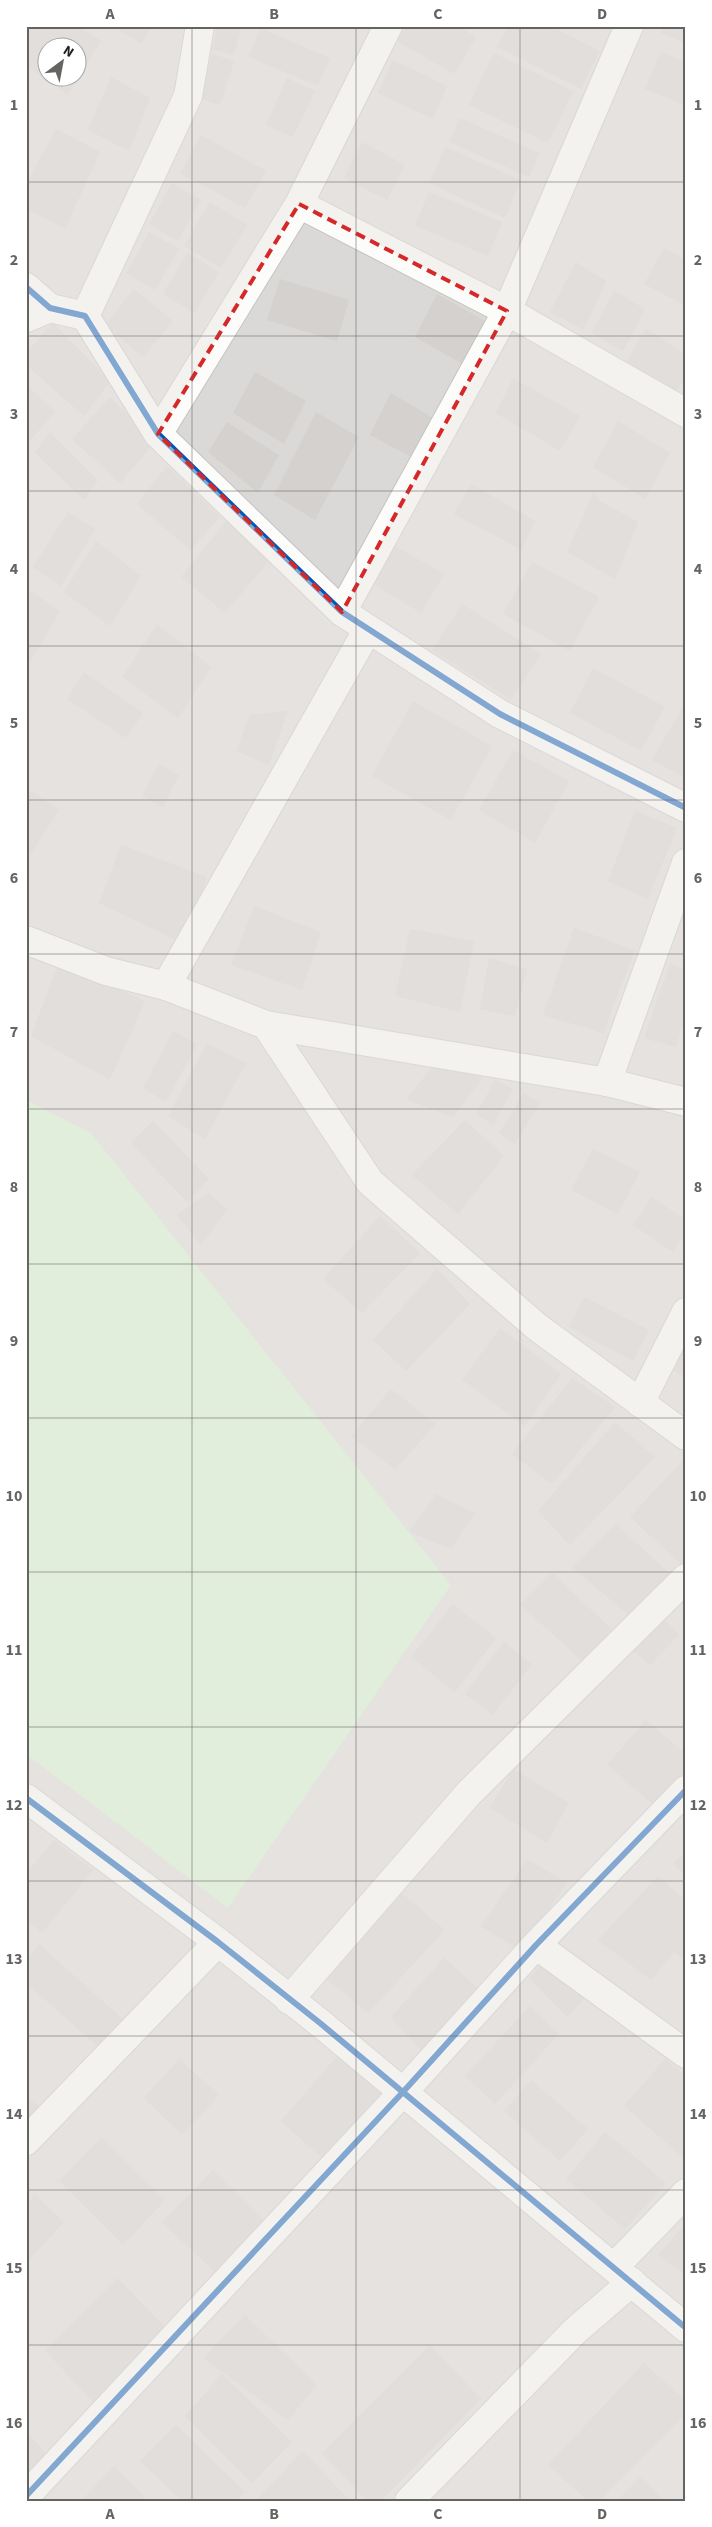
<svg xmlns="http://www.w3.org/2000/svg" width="712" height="2527" font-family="'Source Sans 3',sans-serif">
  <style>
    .residential { fill: #dbd9d7; fill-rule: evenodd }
    .park { fill: #d2f3ce }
    .building { fill: #d4d1ce; fill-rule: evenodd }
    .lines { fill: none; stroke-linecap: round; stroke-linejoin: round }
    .minor-casing { stroke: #c4c3c1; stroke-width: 30 }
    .tertiary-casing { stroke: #c4c3c1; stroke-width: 30 }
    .minor { stroke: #fcfcfb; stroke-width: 28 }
    .tertiary { stroke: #fcfcfb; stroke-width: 28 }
    .cycleway-casing { stroke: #fff; stroke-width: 9 }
    .cycleway { stroke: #0057b8; stroke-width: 6 }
    .marked { fill: none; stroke: #d62828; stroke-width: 4; stroke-dasharray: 10 6; stroke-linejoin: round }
    .grid { fill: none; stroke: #656463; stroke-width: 1; stroke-opacity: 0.55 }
    .neatline { fill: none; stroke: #656463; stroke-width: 2 }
    .grid-label { font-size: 16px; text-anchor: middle; font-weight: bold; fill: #656463 }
  </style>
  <rect width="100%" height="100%" fill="#ece9e5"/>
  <path class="residential" d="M 26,26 L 686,26 L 686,2501 L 26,2501 ZM 48,48 L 78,48 L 78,78 L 48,78 Z"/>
  <path class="park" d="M 26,1100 L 91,1133 L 451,1585 L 228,1908 L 26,1754 Z"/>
  <path class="building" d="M 26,26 L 79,26 L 101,41 L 68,95 L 26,66 ZM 48,48 L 78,48 L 78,78 L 48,78 Z
    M 113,26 L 152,26 L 141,44 Z
    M 218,26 L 242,26 L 234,55 L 212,49 Z
    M 406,26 L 458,26 L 476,37 L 454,74 L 397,41 Z
    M 508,26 L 550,26 L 600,51 L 581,89 L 497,47 Z
    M 664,26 L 686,26 L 686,43 L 661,33 Z
    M 260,28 L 330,58 L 318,86 L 248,57 Z
    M 661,52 L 686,62 L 686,106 L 645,89 Z
    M 494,53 L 573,91 L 548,143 L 469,105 Z
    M 212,54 L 234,61 L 220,105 L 198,98 Z
    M 393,60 L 447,86 L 433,119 L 378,93 Z
    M 111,77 L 150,98 L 129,151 L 88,130 Z
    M 287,78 L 315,91 L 293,137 L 266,125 Z
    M 460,118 L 539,153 L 529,177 L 449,142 Z
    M 56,129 L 100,152 L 65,229 L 26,208 L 26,184 Z
    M 201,135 L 266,171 L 245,208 L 180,173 Z
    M 362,142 L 405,165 L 387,200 L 344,178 Z
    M 445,147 L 521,180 L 505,218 L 429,183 Z
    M 172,183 L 201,200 L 178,241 L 149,224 Z
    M 429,192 L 502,222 L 488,256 L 415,226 Z
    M 210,202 L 247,225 L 221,268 L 184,246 Z
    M 149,232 L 179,249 L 155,290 L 126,273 Z
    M 664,248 L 686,260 L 686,306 L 644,284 Z
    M 187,253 L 219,272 L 195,313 L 163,294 Z
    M 576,262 L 606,281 L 584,330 L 550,312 Z
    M 280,279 L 349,300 L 337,341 L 267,320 Z
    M 134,289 L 173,321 L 143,357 L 105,325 Z
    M 614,291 L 645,309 L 623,351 L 592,333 Z
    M 437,294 L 487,322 L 464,365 L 415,337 Z
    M 53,323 L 110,381 L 84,416 L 26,365 L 26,353 Z
    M 646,329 L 686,354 L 686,376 L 676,392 L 626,362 Z
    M 255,372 L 306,401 L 284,444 L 233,413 Z
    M 513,378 L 580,416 L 560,451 L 496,413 Z
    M 26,384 L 55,412 L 26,445 Z
    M 391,393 L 435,419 L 415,459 L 370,435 Z
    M 110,397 L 155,442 L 120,483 L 72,439 Z
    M 316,412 L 359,437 L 315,520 L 274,495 Z
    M 618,421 L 670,453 L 646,499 L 593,467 Z
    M 227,422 L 279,455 L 258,493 L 208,452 Z
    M 50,432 L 98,480 L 84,500 L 35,453 Z
    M 167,466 L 220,517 L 190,550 L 137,504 Z
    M 471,484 L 535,521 L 522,550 L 454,514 Z
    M 594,492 L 598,500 L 638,522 L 615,579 L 567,552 Z
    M 68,512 L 95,529 L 61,586 L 33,567 Z
    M 229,518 L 272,557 L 225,613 L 181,577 Z
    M 96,541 L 141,576 L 110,626 L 64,592 Z
    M 395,546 L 444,574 L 421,613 L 373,584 Z
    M 532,562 L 599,597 L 570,651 L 503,614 Z
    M 26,588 L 60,611 L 26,669 Z
    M 462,604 L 541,654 L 511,700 L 432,650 Z
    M 157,624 L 211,667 L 178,718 L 122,677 Z
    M 593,668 L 665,707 L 641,751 L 570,713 Z
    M 84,672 L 143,713 L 126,738 L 67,699 Z
    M 413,701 L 492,746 L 451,820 L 372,776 Z
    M 686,701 L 686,778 L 652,760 Z
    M 288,711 L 269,765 L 236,751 L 250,715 Z
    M 513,750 L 569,781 L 535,843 L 479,810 Z
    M 159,764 L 179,775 L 163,807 L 142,796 Z
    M 26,788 L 59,810 L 26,861 Z
    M 635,811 L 677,828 L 648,899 L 608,881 Z
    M 121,845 L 207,877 L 182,943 L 99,903 Z
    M 254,906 L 321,932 L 302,990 L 231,965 Z
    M 574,928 L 635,950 L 603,1033 L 543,1015 Z
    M 410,929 L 474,941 L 460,1012 L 395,996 Z
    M 489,958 L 527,969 L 515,1016 L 480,1009 Z
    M 59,962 L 145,1001 L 110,1080 L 31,1036 Z
    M 670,964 L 686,969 L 686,1016 L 676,1047 L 644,1038 Z
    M 173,1031 L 197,1044 L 166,1102 L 143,1088 Z
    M 207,1043 L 246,1063 L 205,1139 L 168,1116 Z
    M 435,1064 L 483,1078 L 453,1117 L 406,1099 Z
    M 495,1080 L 513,1089 L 493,1125 L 476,1114 Z
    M 524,1093 L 540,1103 L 515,1144 L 499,1133 Z
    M 465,1120 L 504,1156 L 458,1214 L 412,1175 Z
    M 153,1121 L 209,1179 L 187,1202 L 131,1143 Z
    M 593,1149 L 640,1172 L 618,1214 L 571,1190 Z
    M 208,1193 L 227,1209 L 201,1245 L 177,1215 Z
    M 652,1197 L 686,1220 L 686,1232 L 673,1252 L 633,1225 Z
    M 380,1216 L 420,1253 L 362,1313 L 323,1279 Z
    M 437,1269 L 470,1304 L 406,1371 L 373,1340 Z
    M 584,1297 L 649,1330 L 633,1361 L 569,1327 Z
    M 686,1312 L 686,1377 L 659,1364 Z
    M 500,1328 L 561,1374 L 525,1426 L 462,1380 Z
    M 572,1378 L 615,1407 L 552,1484 L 512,1454 Z
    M 391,1389 L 436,1424 L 395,1469 L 351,1436 Z
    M 615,1422 L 655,1457 L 570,1545 L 538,1511 Z
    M 686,1457 L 686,1563 L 683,1566 L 630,1517 Z
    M 436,1494 L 475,1513 L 451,1549 L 409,1532 Z
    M 616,1524 L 672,1576 L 631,1617 L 572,1567 Z
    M 552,1573 L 618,1635 L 586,1664 L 520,1605 Z
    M 453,1604 L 496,1638 L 455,1692 L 411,1657 Z
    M 654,1609 L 679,1635 L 650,1665 L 628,1647 Z
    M 504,1642 L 532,1664 L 493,1715 L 465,1694 Z
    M 646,1720 L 686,1754 L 686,1773 L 656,1807 L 607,1765 Z
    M 513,1769 L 569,1803 L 547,1843 L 490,1808 Z
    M 54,1840 L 93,1870 L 42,1933 L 26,1920 L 26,1874 Z
    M 686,1851 L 686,1875 L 673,1864 Z
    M 527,1859 L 567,1883 L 520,1950 L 481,1926 Z
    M 658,1876 L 686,1901 L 686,1961 L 674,1952 L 651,1980 L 598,1940 Z
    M 399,1891 L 445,1930 L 368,2013 L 322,1975 Z
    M 39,1944 L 126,2022 L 103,2051 L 26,1983 L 26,1961 Z
    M 444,1958 L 481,1991 L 425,2054 L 391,2017 Z
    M 546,1958 L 594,1987 L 567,2017 L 529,1978 Z
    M 530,2006 L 559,2034 L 495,2104 L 465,2076 Z
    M 339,2054 L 382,2092 L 325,2161 L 281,2121 Z
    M 179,2059 L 219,2095 L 182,2135 L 144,2098 Z
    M 665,2059 L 686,2076 L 686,2160 L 624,2106 Z
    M 531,2080 L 588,2129 L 560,2161 L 504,2111 Z
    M 26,2095 L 43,2110 L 26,2127 Z
    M 605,2132 L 666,2183 L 625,2229 L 566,2179 Z
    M 102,2137 L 165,2200 L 123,2245 L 59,2181 Z
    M 213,2170 L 267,2224 L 220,2277 L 162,2222 Z
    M 35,2195 L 64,2222 L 26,2263 L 26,2205 Z
    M 686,2223 L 686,2276 L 658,2255 Z
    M 117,2278 L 166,2328 L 94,2402 L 45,2351 Z
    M 245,2315 L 317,2385 L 288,2420 L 203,2358 Z
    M 430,2345 L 481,2399 L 381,2501 L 367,2501 L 322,2453 Z
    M 644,2363 L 686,2401 L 686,2413 L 599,2501 L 588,2501 L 548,2465 Z
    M 222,2374 L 292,2442 L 252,2483 L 185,2416 Z
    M 176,2425 L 245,2492 L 236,2501 L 182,2501 L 140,2461 Z
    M 26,2431 L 52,2460 L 26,2487 Z
    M 303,2451 L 350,2501 L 259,2501 L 257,2499 Z
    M 114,2466 L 148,2501 L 81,2501 Z
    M 640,2477 L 665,2501 L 617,2501 Z"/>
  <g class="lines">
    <defs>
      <path id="minor" d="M 299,204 L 507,311 L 686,413
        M 26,287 L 50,308 L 85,316 L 158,434 L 342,612 L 500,714 L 686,808
        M 85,316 L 188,96 L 200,26
        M 26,318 L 50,308
        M 158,434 L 299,204 L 388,26
        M 342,612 L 507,311 L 629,26
        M 166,986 L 368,629
        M 266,1025 L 370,1182 L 537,1327 L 686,1436
        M 607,1082 L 686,863
        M 640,1403 L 686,1312
        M 536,1945 L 686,2054
        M 289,2000 L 469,1793 L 686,1578
        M 26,2141 L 218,1942
        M 614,2267 L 686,2193
        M 26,2496 L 403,2092 L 536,1945 L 686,1790
        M 409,2501 L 575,2331 L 632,2282"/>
      <path id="tertiary" d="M 26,940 L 106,971 L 166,986 L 266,1025 L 607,1082 L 686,1102
        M 26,1798 L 218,1942 L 320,2023 L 686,2328"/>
    </defs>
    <use href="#minor" class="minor-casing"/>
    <use href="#tertiary" class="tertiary-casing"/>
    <use href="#minor" class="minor"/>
    <use href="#tertiary" class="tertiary"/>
    <defs>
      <path id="cycleway" d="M 26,287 L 50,308 L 85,316 L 158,434 L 342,612 L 500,714 L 686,808
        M 26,1798 L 218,1942 L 320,2023 L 686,2328
        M 26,2496 L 403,2092 L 536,1945 L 686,1790"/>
    </defs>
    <use href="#cycleway" class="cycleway-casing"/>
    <use href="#cycleway" class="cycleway"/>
  </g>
  <path d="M0 0H712V2527H0ZM 299,204 L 507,311 L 342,612 L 158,434 Z" fill="#ece9e5" fill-opacity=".55" fill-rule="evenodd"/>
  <path class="marked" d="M 299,204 L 507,311 L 342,612 L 158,434 Z"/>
  <path class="grid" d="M 192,26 L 192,2501M 356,26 L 356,2501M 520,26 L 520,2501M 26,182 L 686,182M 26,336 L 686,336M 26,491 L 686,491M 26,646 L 686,646M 26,800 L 686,800M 26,954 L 686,954M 26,1109 L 686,1109M 26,1264 L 686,1264M 26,1418 L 686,1418M 26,1572 L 686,1572M 26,1727 L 686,1727M 26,1881 L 686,1881M 26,2036 L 686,2036M 26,2190 L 686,2190M 26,2345 L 686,2345"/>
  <rect width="712" height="2527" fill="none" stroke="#ffffff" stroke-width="55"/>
  <g transform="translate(62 62) rotate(32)"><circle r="24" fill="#ffffff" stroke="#a5a5a5"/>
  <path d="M0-4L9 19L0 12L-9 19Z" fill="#656463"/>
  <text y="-8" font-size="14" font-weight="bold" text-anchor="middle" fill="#1d1d1d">N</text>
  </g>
  <rect x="28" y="28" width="656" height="2472" class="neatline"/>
  <g class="grid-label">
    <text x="110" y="19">A</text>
    <text x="274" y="19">B</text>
    <text x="438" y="19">C</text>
    <text x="602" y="19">D</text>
    <text x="14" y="110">1</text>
    <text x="698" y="110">1</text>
    <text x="14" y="265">2</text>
    <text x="698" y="265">2</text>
    <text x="14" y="419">3</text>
    <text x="698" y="419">3</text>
    <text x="14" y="574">4</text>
    <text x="698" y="574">4</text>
    <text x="14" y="728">5</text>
    <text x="698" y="728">5</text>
    <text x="14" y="883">6</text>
    <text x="698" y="883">6</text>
    <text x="14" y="1037">7</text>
    <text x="698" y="1037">7</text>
    <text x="14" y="1192">8</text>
    <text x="698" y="1192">8</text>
    <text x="14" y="1346">9</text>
    <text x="698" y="1346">9</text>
    <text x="14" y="1501">10</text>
    <text x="698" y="1501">10</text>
    <text x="14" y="1655">11</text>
    <text x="698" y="1655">11</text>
    <text x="14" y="1810">12</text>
    <text x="698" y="1810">12</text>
    <text x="14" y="1964">13</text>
    <text x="698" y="1964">13</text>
    <text x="14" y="2119">14</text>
    <text x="698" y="2119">14</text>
    <text x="14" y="2273">15</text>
    <text x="698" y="2273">15</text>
    <text x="14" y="2428">16</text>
    <text x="698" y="2428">16</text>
    <text x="110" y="2519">A</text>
    <text x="274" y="2519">B</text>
    <text x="438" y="2519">C</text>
    <text x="602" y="2519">D</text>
  </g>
</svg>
